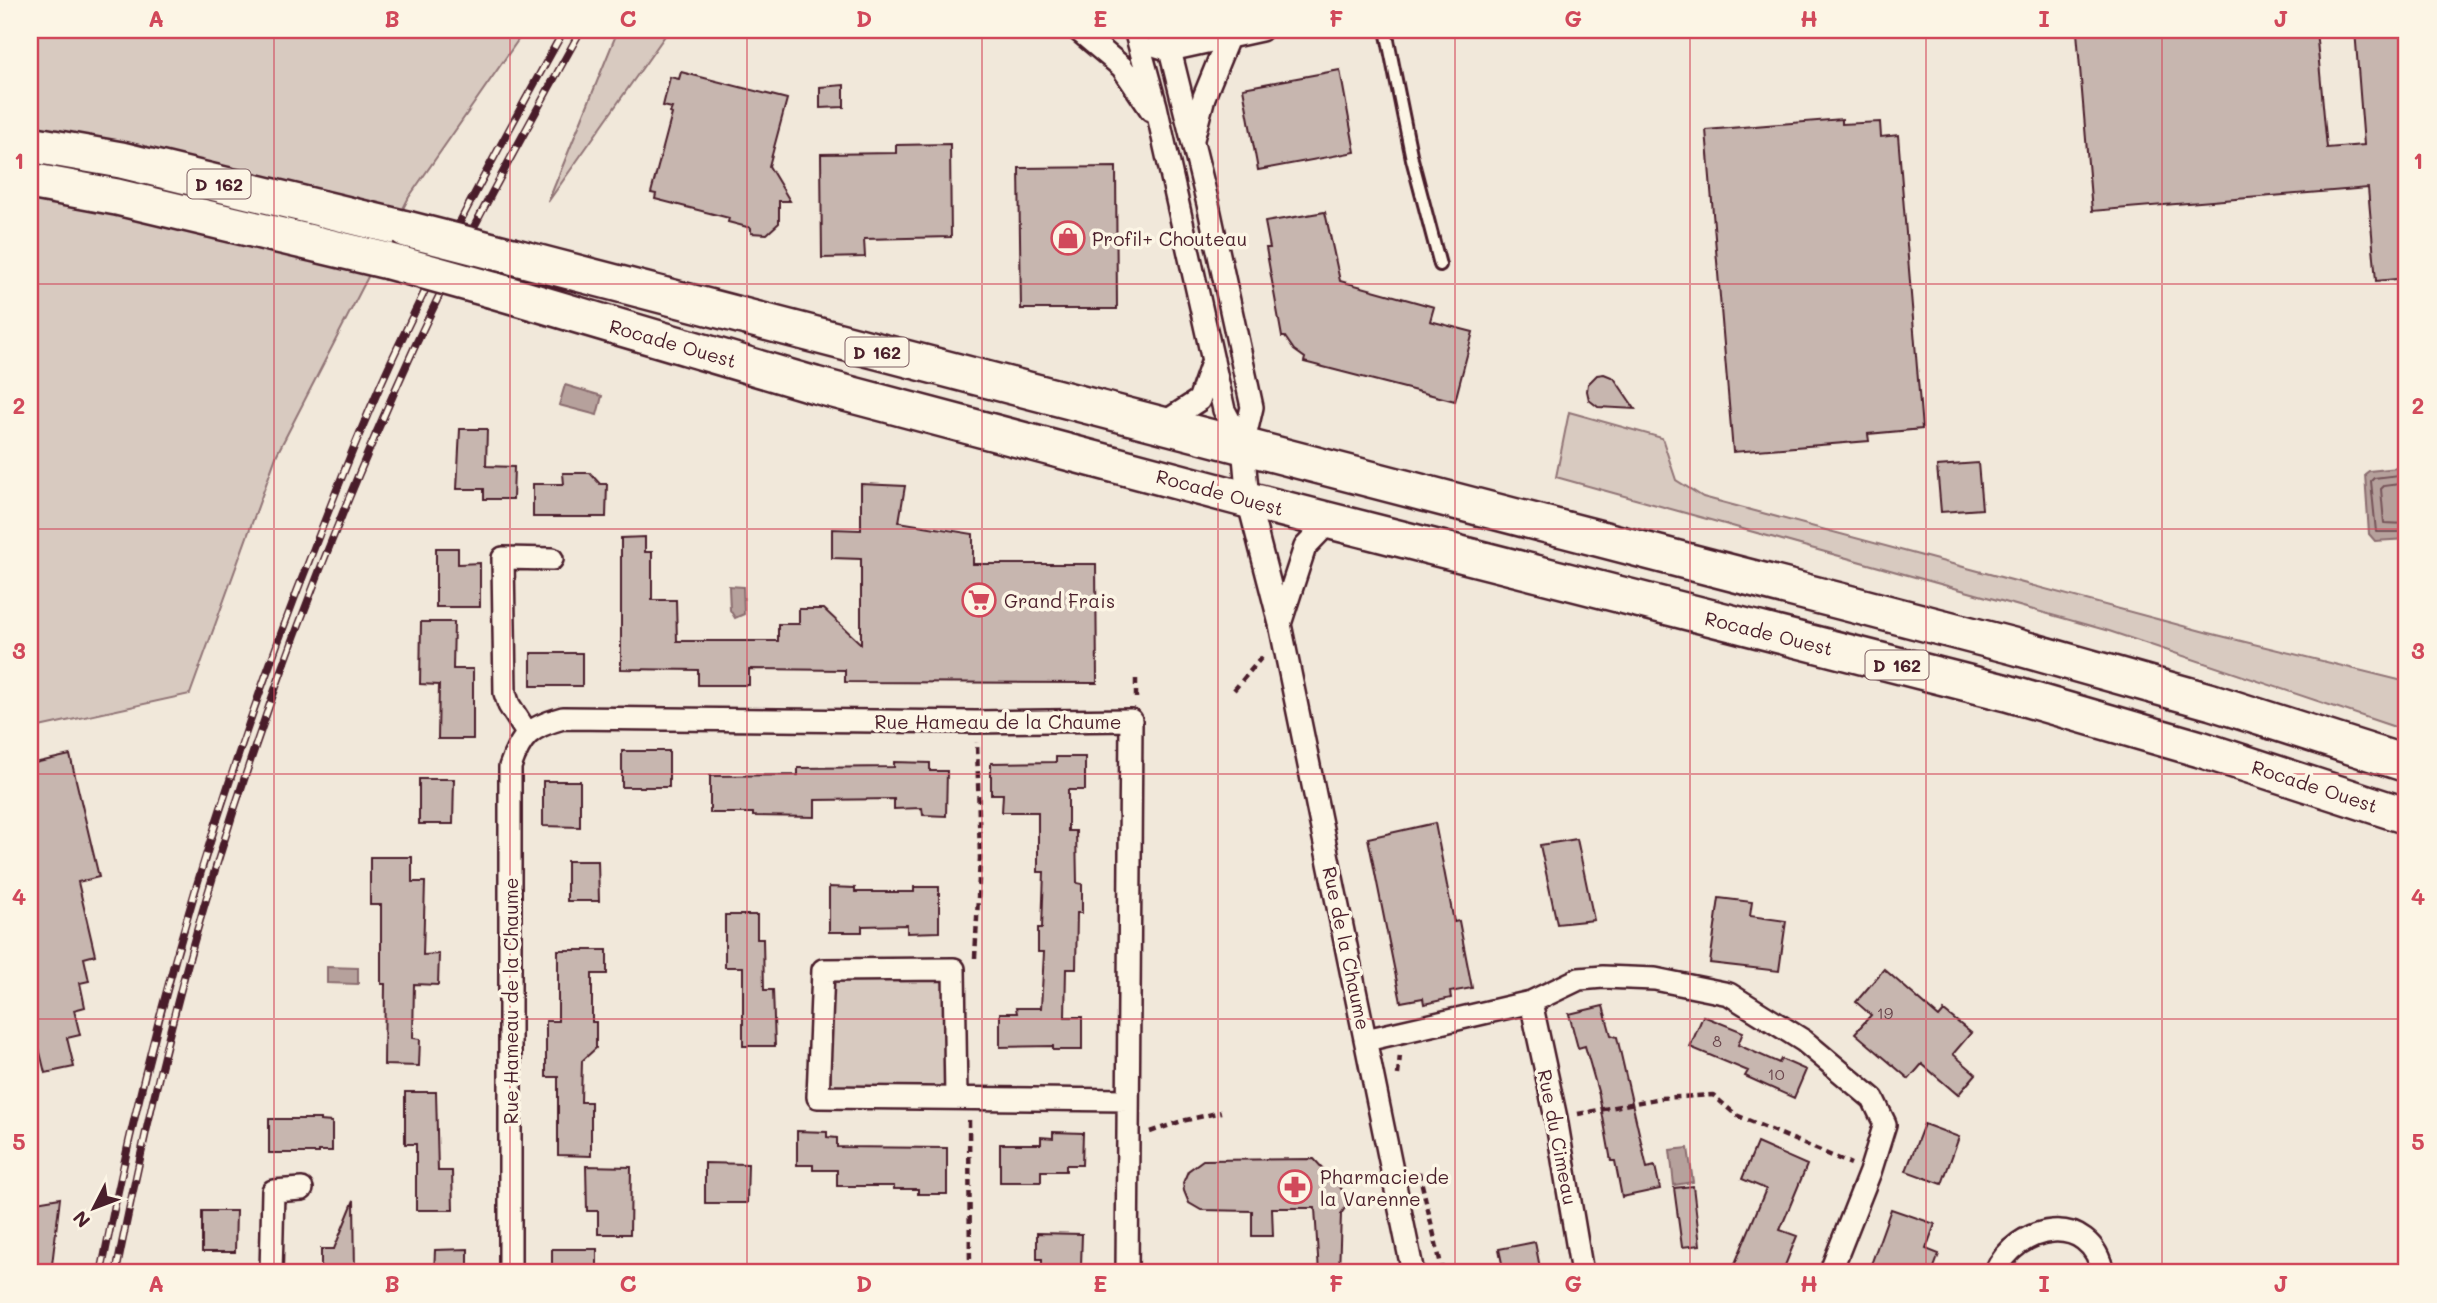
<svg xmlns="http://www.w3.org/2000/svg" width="2437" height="1303" font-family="Mali,sans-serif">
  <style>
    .green { fill: #d8cac0; stroke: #917476; stroke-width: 2 }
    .water { fill: #b6a19c; stroke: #8b6d6f; stroke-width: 2 }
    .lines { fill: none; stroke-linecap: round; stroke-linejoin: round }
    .shore { stroke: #755358; stroke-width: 2 }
    .building { fill: #c7b6af; stroke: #4a1f2b; stroke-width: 2 }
    .service-casing { stroke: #4a1f2b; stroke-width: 16 }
    .minor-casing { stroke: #4a1f2b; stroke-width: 26 }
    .primary-casing { stroke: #4a1f2b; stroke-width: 40 }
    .path { stroke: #4a1f2b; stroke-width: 4.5; stroke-dasharray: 7 5; stroke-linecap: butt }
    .service { stroke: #fcf5e5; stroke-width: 10 }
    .minor { stroke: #fcf5e5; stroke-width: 21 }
    .primary { stroke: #fcf5e5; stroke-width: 35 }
    .rail-casing { stroke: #4a1f2b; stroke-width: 8 }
    .rail { stroke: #fcf5e5; stroke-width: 5; stroke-dasharray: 16; stroke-linecap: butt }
    .primary-bridge-casing { stroke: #4a1f2b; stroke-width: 40; stroke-linecap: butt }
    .primary-bridge { stroke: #fcf5e5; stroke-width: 35 }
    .grid { fill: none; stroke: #d1495b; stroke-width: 2; stroke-opacity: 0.55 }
    .labels { text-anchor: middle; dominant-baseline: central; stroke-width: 7; stroke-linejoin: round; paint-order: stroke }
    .number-label { font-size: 16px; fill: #69454c }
    .shield { fill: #fcf5e5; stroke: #7f5f63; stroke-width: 2 }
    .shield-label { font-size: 18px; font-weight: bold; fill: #4a1f2b }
    .poi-label { font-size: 19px; fill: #4a1f2b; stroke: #fcf5e5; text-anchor: start }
    .street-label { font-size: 19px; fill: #4a1f2b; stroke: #fcf5e5 }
    .neatline { fill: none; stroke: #d1495b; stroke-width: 2.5 }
    .grid-label { font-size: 23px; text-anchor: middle; font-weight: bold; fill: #d1495b }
  </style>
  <rect width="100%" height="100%" fill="#f1e8da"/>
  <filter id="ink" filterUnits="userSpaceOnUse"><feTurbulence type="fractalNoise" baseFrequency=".0143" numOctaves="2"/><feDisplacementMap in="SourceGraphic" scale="14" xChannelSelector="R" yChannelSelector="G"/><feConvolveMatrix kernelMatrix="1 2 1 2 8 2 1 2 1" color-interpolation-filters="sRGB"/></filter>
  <g filter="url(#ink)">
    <path class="green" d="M 30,30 L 525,30 L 409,197 L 277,454 L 190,694 L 30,729 Z
      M 618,30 L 669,30 L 548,202 Z
      M 1569,412 L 1662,438 L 1676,480 L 1703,497 L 2209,633 L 2407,682 L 2407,731 L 2109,631 L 1556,477 Z
      M 831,978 L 945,978 L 945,1088 L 831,1089 Z"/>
    <path class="water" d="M 565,385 L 602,396 L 597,415 L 559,405 Z
      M 2407,467 L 2407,539 L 2375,541 L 2369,534 L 2365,474 L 2369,471 Z
      M 729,586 L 743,587 L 744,614 L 735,618 L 730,610 Z
      M 327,967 L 358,968 L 358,984 L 327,983 Z
      M 1688,1148 L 1693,1182 L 1674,1185 L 1670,1150 Z"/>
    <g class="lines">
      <path class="shore" d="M 2407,474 L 2374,478 L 2371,481 L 2376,532 L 2407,532
        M 2407,483 L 2384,486 L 2381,489 L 2384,523 L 2407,524"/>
    </g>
    <path class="building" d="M 2108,30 L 2316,30 L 2327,148 L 2364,145 L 2355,30 L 2407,30 L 2407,278 L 2376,281 L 2368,188 L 2092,211 L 2077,32 Z
      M 1340,70 L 1355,152 L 1258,170 L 1243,88 Z
      M 681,72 L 787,99 L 769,166 L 790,201 L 779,201 L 779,223 L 767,234 L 751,233 L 751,228 L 728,222 L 729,218 L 655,199 L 656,194 L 651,193 L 672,114 L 670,113 L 672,108 L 663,106 L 670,77 L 679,79 Z
      M 844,85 L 844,107 L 820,108 L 820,87 Z
      M 1842,119 L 1842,124 L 1880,122 L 1881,137 L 1898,135 L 1922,429 L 1868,434 L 1869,441 L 1733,452 L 1706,130 Z
      M 950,144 L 951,237 L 864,239 L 865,257 L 822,258 L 821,154 L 896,153 L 896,145 Z
      M 1116,167 L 1117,309 L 1021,309 L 1019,168 Z
      M 1325,212 L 1340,281 L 1434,307 L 1430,321 L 1473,332 L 1455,401 L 1304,362 L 1305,358 L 1294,350 L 1285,337 L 1282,337 L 1266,248 L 1270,248 L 1265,222 Z
      M 1604,374 L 1614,378 L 1635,409 L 1598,407 L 1589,400 L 1587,391 L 1588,384 L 1597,375 Z
      M 460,429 L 487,429 L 486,466 L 514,467 L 513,499 L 484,499 L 484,489 L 457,489 Z
      M 1978,463 L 1982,509 L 1941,512 L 1937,466 Z
      M 563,473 L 590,473 L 600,484 L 607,484 L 606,517 L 533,517 L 533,484 L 564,484 Z
      M 861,484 L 905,486 L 899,522 L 973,534 L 973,564 L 1096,564 L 1097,683 L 845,682 L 845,670 L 749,669 L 749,685 L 698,685 L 698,670 L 621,669 L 621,538 L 645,537 L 645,552 L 652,552 L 652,600 L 676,600 L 677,641 L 778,641 L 778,624 L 799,624 L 799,609 L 824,609 L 861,644 L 861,559 L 832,558 L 832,529 L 861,530 Z
      M 436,548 L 458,548 L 458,564 L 480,563 L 480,607 L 436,607 Z
      M 421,622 L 454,622 L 453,669 L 473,669 L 473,739 L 438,739 L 439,685 L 420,684 Z
      M 531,653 L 582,653 L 582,686 L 531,686 Z
      M 622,751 L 669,751 L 669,787 L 622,787 Z
      M 70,755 L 99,877 L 78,882 L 95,955 L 84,958 L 89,981 L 80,983 L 85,1007 L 74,1010 L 80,1035 L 67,1038 L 74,1067 L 45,1073 L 38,1044 L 30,1046 L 30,764 Z
      M 1056,757 L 1085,757 L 1085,790 L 1068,790 L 1068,831 L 1076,831 L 1077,883 L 1082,884 L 1082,913 L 1077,913 L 1076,969 L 1066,969 L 1065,1017 L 1082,1017 L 1082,1050 L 1053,1050 L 1053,1046 L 1000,1047 L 1000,1013 L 1017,1013 L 1016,1008 L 1041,1008 L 1044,952 L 1038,952 L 1038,928 L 1042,928 L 1044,872 L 1038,872 L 1038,812 L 1002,812 L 1003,794 L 991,794 L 991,763 L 1056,762 Z
      M 894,762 L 930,763 L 930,771 L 947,771 L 946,816 L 923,815 L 922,808 L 894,809 L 894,799 L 815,800 L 815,817 L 753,816 L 753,813 L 710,813 L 710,776 L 798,775 L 798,768 L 894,767 Z
      M 419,779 L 454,779 L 453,824 L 419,824 Z
      M 543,781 L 580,781 L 580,827 L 543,826 Z
      M 1435,823 L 1454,922 L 1459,921 L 1472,988 L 1450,992 L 1451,998 L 1424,1004 L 1423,998 L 1401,1002 L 1368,838 Z
      M 1577,839 L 1594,920 L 1557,924 L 1540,845 Z
      M 370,857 L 412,857 L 412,882 L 425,882 L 423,955 L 439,954 L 438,985 L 414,984 L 413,1038 L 420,1039 L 419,1066 L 384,1065 L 385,984 L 381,984 L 381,905 L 370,905 Z
      M 567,861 L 598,861 L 599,901 L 567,901 Z
      M 829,887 L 855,888 L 855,892 L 914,892 L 914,887 L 939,887 L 939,932 L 907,933 L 907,925 L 862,926 L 862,932 L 829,932 Z
      M 1719,898 L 1752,902 L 1750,916 L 1786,921 L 1779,971 L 1710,963 Z
      M 725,915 L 757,915 L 757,939 L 763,939 L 764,990 L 773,990 L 775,1046 L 743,1046 L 743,967 L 725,967 Z
      M 558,950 L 607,950 L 607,974 L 592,974 L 592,1022 L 596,1022 L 596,1048 L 582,1061 L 581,1102 L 591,1102 L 591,1156 L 558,1155 L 558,1077 L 546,1077 L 546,1021 L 558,1021 Z
      M 1884,969 L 1939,1017 L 1944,1011 L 1971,1033 L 1953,1054 L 1976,1074 L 1958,1095 L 1922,1064 L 1909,1079 L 1855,1033 L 1871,1015 L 1856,1002 Z
      M 1603,1006 L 1611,1035 L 1617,1037 L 1647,1168 L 1655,1166 L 1660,1189 L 1622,1197 L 1615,1161 L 1611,1161 L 1599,1095 L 1585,1046 L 1578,1048 L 1569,1014 Z
      M 1703,1016 L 1743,1032 L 1738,1045 L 1779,1063 L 1781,1059 L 1806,1070 L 1794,1098 L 1745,1076 L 1748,1071 L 1690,1047 Z
      M 405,1092 L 436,1092 L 438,1171 L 452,1171 L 453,1210 L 416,1210 L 416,1144 L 405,1144 Z
      M 269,1119 L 320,1119 L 320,1121 L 332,1122 L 332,1151 L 319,1151 L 319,1153 L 269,1153 Z
      M 1924,1124 L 1959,1137 L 1942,1184 L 1906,1171 Z
      M 797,1131 L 827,1132 L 827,1137 L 837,1138 L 837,1147 L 947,1148 L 947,1194 L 918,1194 L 918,1189 L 894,1189 L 894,1186 L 837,1186 L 837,1170 L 813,1170 L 813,1165 L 797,1165 Z
      M 1053,1132 L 1083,1133 L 1082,1165 L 1066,1165 L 1066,1171 L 1041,1171 L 1041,1182 L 1000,1182 L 1000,1144 L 1041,1144 L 1041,1137 L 1053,1138 Z
      M 1757,1143 L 1807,1165 L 1780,1230 L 1797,1236 L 1782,1273 L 1731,1273 L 1766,1189 L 1742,1179 Z
      M 1314,1159 L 1348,1196 L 1347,1205 L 1341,1214 L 1339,1273 L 1319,1273 L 1315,1208 L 1272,1208 L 1273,1236 L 1252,1236 L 1252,1211 L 1201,1210 L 1189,1203 L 1184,1191 L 1183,1183 L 1188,1171 L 1203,1160 Z
      M 705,1163 L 748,1164 L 747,1203 L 705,1203 Z
      M 586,1166 L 631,1167 L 630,1234 L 598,1234 L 598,1211 L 587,1211 Z
      M 1693,1186 L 1700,1245 L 1682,1247 L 1674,1188 Z
      M 60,1198 L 51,1273 L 30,1273 L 30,1203 Z
      M 354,1200 L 355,1273 L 321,1273 L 321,1249 L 334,1249 Z
      M 1891,1209 L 1935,1224 L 1926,1249 L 1939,1254 L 1932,1273 L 1868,1273 Z
      M 202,1211 L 236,1211 L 235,1252 L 202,1252 Z
      M 1037,1233 L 1082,1234 L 1081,1266 L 1074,1266 L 1074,1273 L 1042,1273 L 1042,1259 L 1037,1259 Z
      M 1535,1242 L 1541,1273 L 1504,1273 L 1499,1249 Z
      M 468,1249 L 468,1273 L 434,1273 L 435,1250 Z
      M 552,1249 L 597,1249 L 597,1273 L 552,1273 Z"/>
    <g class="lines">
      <defs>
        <path id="service" d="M 1386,30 L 1412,159 L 1440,265"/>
        <path id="minor" d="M 1078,30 L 1122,67 L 1151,110
          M 1135,30 L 1156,106 L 1224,410 L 1243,446
          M 1165,30 L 1208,204 L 1252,407 L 1243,446 L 1248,500 L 1280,624 L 1413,1273
          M 1157,46 L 1170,50 L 1261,30
          M 1193,139 L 1204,97 L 1228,38
          M 1159,426 L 1199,400 L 1213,360
          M 1280,624 L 1305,547 L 1330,521
          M 527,733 L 509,705 L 505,693 L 503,558 L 552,559
          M 1531,1002 L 1556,1118 L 1582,1273
          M 1366,1040 L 1531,1002 L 1579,979 L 1603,977 L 1655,979 L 1729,994 L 1804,1041 L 1873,1099 L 1885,1124 L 1870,1172 L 1830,1273
          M 956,1098 L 954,969 L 823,970 L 818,1097 L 1128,1100
          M 271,1273 L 273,1191 L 302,1189
          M 510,1273 L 510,767 C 521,735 530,727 563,718 L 977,722 L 1131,720 L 1127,1273
          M 1995,1273 C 2016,1224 2091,1210 2103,1273"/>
        <path id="primary" d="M 30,144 L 121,160 L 406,229
          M 30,181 L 117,197 L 388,261
          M 512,256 L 2013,646 L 2212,702 L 2407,764
          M 493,290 L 815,385 L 1248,500 L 2007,693 L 2200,749 L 2407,816"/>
      </defs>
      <use href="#service" class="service-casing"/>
      <use href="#minor" class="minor-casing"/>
      <use href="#primary" class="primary-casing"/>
      <path class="path" d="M 978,30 L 979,33
        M 1136,679 L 1136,699
        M 1234,690 L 1262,657
        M 975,958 L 980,858 L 977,742
        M 1398,1075 L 1400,1055
        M 1578,1114 L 1661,1098 L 1713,1095 L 1736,1115 L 1851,1164
        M 969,1120 L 970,1273
        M 1150,1132 L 1182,1121 L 1221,1112
        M 1419,1172 L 1443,1273"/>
      <use href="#service" class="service"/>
      <use href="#minor" class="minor"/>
      <use href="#primary" class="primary"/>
      <defs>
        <path id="rail" d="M 101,1273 C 150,1023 220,785 314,548 C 342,476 371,402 405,332 C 454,229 509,129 564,30
          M 116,1273 C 143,1138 174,1002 215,870 C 270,691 338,514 416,344 C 466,237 524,133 581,30"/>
      </defs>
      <use href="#rail" class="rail-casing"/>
      <use href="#rail" class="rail"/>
      <defs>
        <path id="primary-bridge" d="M 406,229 L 512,256
          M 388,261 L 493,290"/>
      </defs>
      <use href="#primary-bridge" class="primary-bridge-casing"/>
      <use href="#primary-bridge" class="primary-bridge"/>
    </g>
  </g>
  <path class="grid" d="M 274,30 L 274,1273M 510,30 L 510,1273M 747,30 L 747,1273M 982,30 L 982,1273M 1218,30 L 1218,1273M 1455,30 L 1455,1273M 1690,30 L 1690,1273M 1926,30 L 1926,1273M 2162,30 L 2162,1273M 30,284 L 2407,284M 30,529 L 2407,529M 30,774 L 2407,774M 30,1019 L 2407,1019"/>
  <defs>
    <symbol id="shop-ring" viewBox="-11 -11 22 22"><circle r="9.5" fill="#fcf5e5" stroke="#d1495b" stroke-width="1.5"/><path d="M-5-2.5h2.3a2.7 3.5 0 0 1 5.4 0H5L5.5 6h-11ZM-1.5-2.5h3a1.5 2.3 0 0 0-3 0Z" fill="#d1495b"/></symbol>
    <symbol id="supermarket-ring" viewBox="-11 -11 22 22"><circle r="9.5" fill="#fcf5e5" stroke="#d1495b" stroke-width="1.5"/><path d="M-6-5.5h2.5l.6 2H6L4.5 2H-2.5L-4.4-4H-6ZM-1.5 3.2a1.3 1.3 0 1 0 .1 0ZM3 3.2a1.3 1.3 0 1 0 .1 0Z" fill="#d1495b"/></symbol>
    <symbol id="pharmacy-ring" viewBox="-11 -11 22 22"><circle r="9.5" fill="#fcf5e5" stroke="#d1495b" stroke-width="1.5"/><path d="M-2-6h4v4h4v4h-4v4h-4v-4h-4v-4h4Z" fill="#d1495b"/></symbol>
  </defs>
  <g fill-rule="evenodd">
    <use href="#shop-ring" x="1049" y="219" width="38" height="38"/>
    <use href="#supermarket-ring" x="960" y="581" width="38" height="38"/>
    <use href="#pharmacy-ring" x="1276" y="1168" width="38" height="38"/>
  </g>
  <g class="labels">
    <g class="number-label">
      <text x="1885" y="1012">19</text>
      <text x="1717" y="1040">8</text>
      <text x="1776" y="1073">10</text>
    </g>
    <g class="shield">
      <rect x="187.5" y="169.5" width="63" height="29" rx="5"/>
      <rect x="845.5" y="337.5" width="63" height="29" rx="5"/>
      <rect x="1865.5" y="650.5" width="63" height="29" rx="5"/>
    </g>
    <g class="shield-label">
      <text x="219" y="184">D 162</text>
      <text x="877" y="352">D 162</text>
      <text x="1897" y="665">D 162</text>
    </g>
    <g class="poi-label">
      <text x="1092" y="238">Profil+ Chouteau</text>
      <text x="1004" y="600">Grand Frais</text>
      <text x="1320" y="1176">Pharmacie de<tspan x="1320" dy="22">la Varenne</tspan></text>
    </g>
    <g class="street-label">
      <text transform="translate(673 343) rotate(16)">Rocade Ouest</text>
      <text transform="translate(1220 492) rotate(15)">Rocade Ouest</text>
      <text transform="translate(1769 633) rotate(14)">Rocade Ouest</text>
      <text x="998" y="721">Rue Hameau de la Chaume</text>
      <text transform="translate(2315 786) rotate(18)">Rocade Ouest</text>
      <text transform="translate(1347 948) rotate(78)">Rue de la Chaume</text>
      <text transform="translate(510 1001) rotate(-90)">Rue Hameau de la Chaume</text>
      <text transform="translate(1558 1137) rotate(79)">Rue du Cimeau</text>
    </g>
  </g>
  <rect width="2437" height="1303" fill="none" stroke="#fcf5e5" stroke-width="77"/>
  <g transform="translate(94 1208) rotate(228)" stroke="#fcf5e5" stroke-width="5" paint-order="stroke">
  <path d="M0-5L12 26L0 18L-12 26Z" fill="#4a1f2b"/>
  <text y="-10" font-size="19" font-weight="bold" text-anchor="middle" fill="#4a1f2b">N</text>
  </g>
  <rect x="38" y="38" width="2360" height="1226" class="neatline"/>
  <g class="grid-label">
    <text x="156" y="27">A</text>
    <text x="392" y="27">B</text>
    <text x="628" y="27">C</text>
    <text x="864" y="27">D</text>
    <text x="1100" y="27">E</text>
    <text x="1336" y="27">F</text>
    <text x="1573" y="27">G</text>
    <text x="1809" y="27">H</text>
    <text x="2044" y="27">I</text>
    <text x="2281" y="27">J</text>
    <text x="19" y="169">1</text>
    <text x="2418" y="169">1</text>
    <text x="19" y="414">2</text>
    <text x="2418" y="414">2</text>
    <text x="19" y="659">3</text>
    <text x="2418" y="659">3</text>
    <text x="19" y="905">4</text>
    <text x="2418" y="905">4</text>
    <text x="19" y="1150">5</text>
    <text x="2418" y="1150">5</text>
    <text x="156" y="1292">A</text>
    <text x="392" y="1292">B</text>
    <text x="628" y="1292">C</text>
    <text x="864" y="1292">D</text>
    <text x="1100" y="1292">E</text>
    <text x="1336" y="1292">F</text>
    <text x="1573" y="1292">G</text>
    <text x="1809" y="1292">H</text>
    <text x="2044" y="1292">I</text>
    <text x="2281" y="1292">J</text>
  </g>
</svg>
